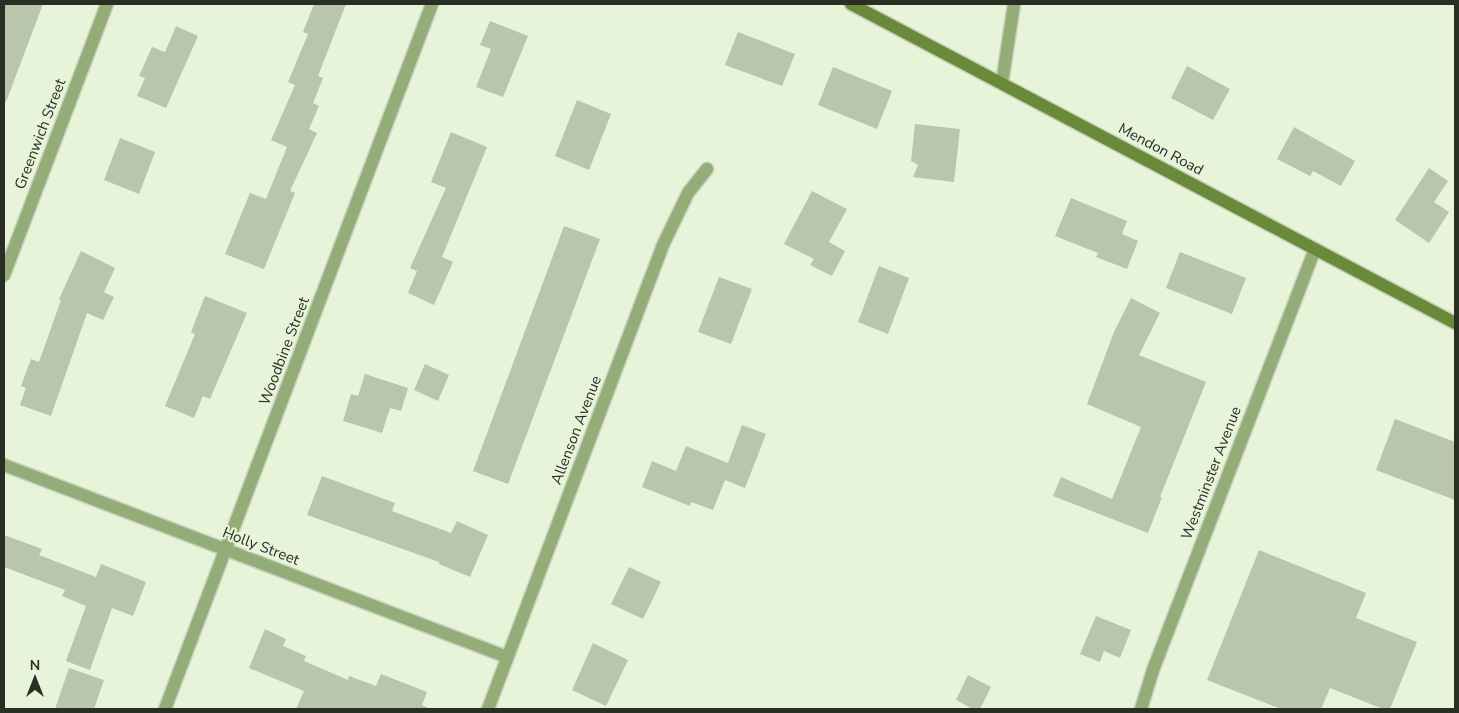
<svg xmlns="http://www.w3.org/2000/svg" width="1459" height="713" font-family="'Nunito Sans',sans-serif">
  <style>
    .building { fill: #b9c5ac }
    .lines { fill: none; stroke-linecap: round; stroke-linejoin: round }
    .street-casing { stroke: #c5d1b9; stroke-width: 15 }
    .secondary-casing { stroke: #c5d1b9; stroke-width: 15 }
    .street { stroke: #94ac78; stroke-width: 12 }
    .secondary { stroke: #698a38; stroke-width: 12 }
    .labels { text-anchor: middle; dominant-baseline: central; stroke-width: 4.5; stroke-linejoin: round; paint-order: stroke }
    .street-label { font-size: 15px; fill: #2a2f25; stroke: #e7f4da }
  </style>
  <rect width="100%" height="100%" fill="#e7f4da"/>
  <path class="building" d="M 4,4 L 43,4 L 6,102 L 4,102 Z
    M 314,4 L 346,4 L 318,76 L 323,78 L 313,103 L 319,106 L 309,129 L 317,133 L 290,191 L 295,193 L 264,269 L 225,254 L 250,193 L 266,199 L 287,147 L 271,140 L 295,85 L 288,82 L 308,34 L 303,32 Z
    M 490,21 L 528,36 L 503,97 L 476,87 L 491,49 L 480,45 Z
    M 176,26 L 198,36 L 166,108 L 137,96 L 145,78 L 139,76 L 152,47 L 165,52 Z
    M 738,32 L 795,54 L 782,86 L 725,65 Z
    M 1187,66 L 1230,89 L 1213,120 L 1171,98 Z
    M 833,67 L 892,91 L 877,129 L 818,105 Z
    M 577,100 L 611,114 L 589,170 L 555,156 Z
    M 915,124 L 960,129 L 954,182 L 913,177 L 918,165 L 911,161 Z
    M 1294,127 L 1355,161 L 1341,186 L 1313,171 L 1310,176 L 1277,159 Z
    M 451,132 L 487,147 L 442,257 L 453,262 L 434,305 L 408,293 L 417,271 L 410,268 L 446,188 L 431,182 Z
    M 120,138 L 155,152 L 139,194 L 104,180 Z
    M 1429,168 L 1448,181 L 1434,202 L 1449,212 L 1429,243 L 1395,220 Z
    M 812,191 L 847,209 L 829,242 L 845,251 L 832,276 L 810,265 L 814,259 L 784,244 Z
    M 1071,198 L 1127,221 L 1122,234 L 1138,241 L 1127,269 L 1096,257 L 1098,253 L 1055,236 Z
    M 564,226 L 600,239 L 508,484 L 473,471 Z
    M 81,251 L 115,268 L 104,292 L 114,297 L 103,320 L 87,313 L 51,416 L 20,405 L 26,388 L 21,386 L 31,359 L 39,362 L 61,300 L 59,299 Z
    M 1180,252 L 1246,278 L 1232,314 L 1166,288 Z
    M 879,266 L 909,278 L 888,334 L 858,322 Z
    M 719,277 L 752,289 L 731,344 L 698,332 Z
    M 205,296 L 247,313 L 210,399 L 203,396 L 194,418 L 165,406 L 195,334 L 191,332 Z
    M 1131,298 L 1160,313 L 1139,355 L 1206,382 L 1160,497 L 1162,497 L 1148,533 L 1053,496 L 1061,477 L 1112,499 L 1141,427 L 1087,404 L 1114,332 Z
    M 425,364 L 449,375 L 438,401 L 414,390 Z
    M 365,374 L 408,388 L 401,411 L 390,408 L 382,433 L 343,421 L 351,394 L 358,396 Z
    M 1395,419 L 1455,442 L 1455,500 L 1376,470 Z
    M 742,425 L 766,434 L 745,488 L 725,480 L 713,510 L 691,502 L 690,506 L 642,487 L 652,461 L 676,471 L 686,446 L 728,463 Z
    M 322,476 L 395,503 L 392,511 L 451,533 L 457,521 L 488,535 L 470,577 L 439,564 L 439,562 L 307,515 Z
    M 4,535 L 42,549 L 39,555 L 96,577 L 101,564 L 146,582 L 133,616 L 112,608 L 90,670 L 66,661 L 86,606 L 62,596 L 65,590 L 4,567 Z
    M 1259,550 L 1366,593 L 1356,618 L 1417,642 L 1390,709 L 1383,709 L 1330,688 L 1321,709 L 1281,709 L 1207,680 Z
    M 629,567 L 661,582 L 643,619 L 611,604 Z
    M 1096,616 L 1131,630 L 1120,658 L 1104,651 L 1100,662 L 1080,654 Z
    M 265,629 L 286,639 L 283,646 L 306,656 L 304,661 L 348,680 L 349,676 L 376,686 L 381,674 L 427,692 L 422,705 L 430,709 L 296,709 L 304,691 L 249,668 Z
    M 593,643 L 628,660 L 606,706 L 572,690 Z
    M 69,668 L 104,680 L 94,709 L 55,709 Z
    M 968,675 L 991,687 L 980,709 L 973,709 L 956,700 Z"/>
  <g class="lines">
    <defs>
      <path id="street" d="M 1002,83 L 1014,4
        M 4,275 L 107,4
        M 4,465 L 507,657
        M 165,709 L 432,4
        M 488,709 L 663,245 L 688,193 L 707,169
        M 1141,709 L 1153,670 L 1315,249"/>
      <path id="secondary" d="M 851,4 L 1455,323"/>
    </defs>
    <use href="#street" class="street-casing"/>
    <use href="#secondary" class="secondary-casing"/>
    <use href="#street" class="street"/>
    <use href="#secondary" class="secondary"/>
  </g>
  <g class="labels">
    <g class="street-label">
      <text transform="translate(40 134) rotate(-69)">Greenwich Street</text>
      <text transform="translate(1161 149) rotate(28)">Mendon Road</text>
      <text transform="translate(284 351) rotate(-69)">Woodbine Street</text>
      <text transform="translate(576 430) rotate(-69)">Allenson Avenue</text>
      <text transform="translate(1211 473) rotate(-69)">Westminster Avenue</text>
      <text transform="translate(261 546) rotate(21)">Holly Street</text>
    </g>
  </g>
  <rect width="1459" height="713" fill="none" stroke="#2a2f25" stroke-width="10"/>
  <g transform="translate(35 678)" stroke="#e7f4da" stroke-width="4" paint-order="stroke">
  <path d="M0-4L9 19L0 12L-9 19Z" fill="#2a2f25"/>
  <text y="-8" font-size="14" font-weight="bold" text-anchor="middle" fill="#2a2f25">N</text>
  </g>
</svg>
